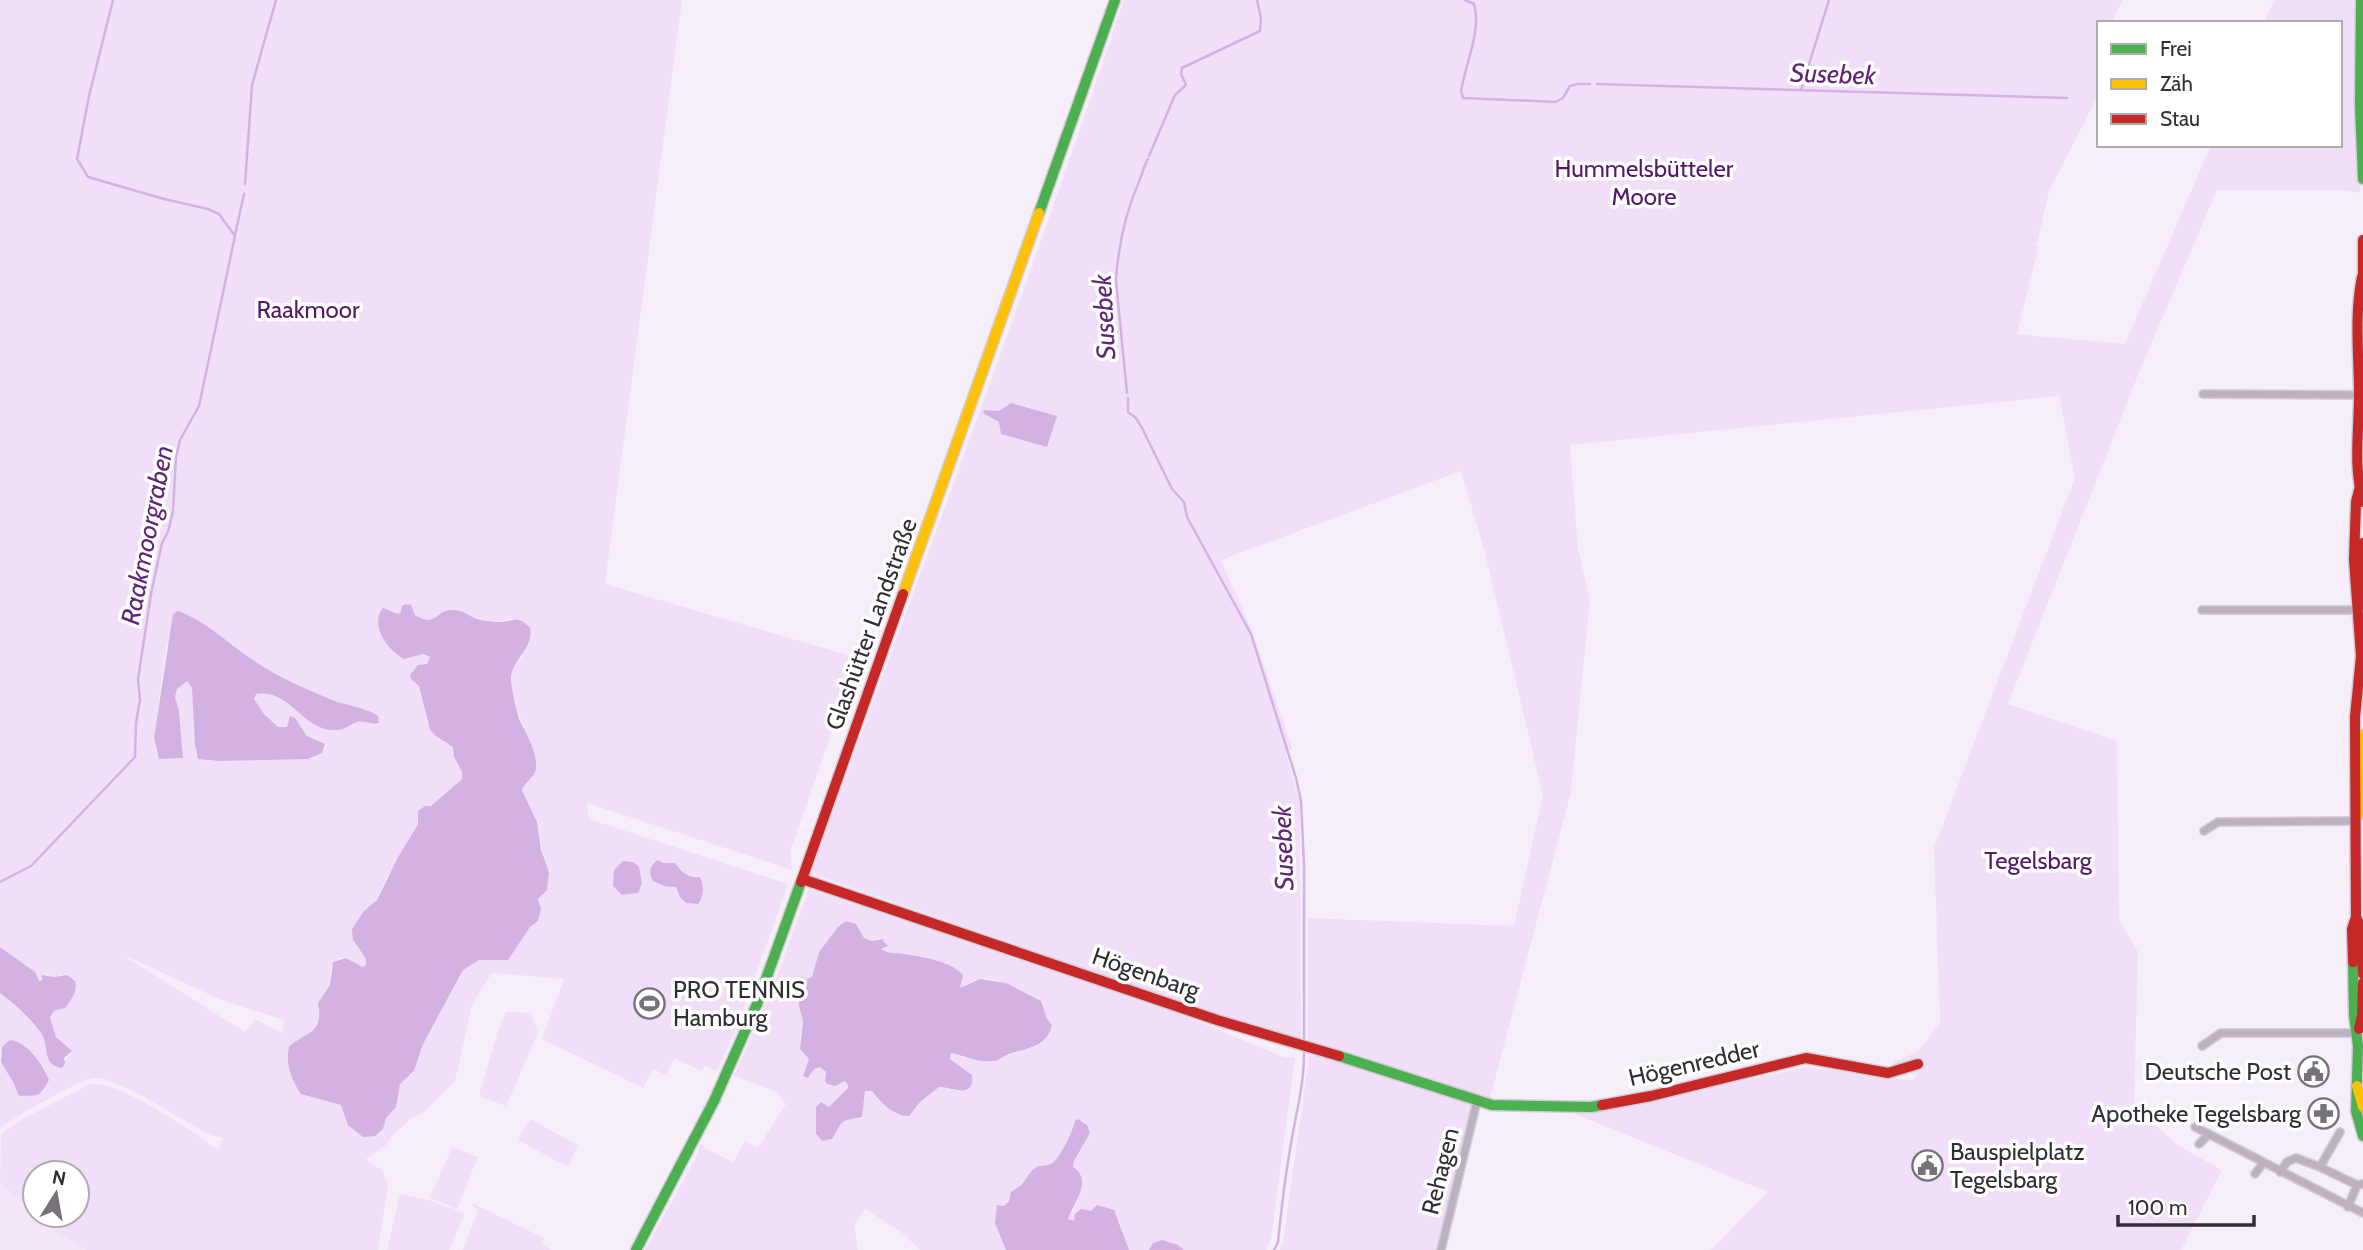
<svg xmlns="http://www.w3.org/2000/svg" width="2363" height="1250" font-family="Cabin,sans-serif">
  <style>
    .built { fill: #f2e6f8 }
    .green { fill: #f1dffa; fill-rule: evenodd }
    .water { fill: #d4b1e3 }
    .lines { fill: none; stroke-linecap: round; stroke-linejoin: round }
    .stream { stroke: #d4b1e3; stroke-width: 2.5 }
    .street-casing { stroke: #d2cdd5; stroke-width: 10 }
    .fast-casing { stroke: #d2cdd5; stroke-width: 13 }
    .slow-casing { stroke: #d2cdd5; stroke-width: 13 }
    .jam-casing { stroke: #d2cdd5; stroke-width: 13 }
    .street { stroke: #bbb1c0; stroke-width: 7 }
    .fast { stroke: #4caf50; stroke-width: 10 }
    .slow { stroke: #ffc107; stroke-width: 10 }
    .jam { stroke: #c62828; stroke-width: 10 }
    .labels { text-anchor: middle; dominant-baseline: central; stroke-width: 7; stroke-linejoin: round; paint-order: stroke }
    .park-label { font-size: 24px; fill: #541769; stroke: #fff }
    .street-label { font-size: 24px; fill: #332e35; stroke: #fff }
    .poi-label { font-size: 24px; fill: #332e35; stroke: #fff; text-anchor: start }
    .water-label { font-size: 26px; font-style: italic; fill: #602575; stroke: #fff }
  </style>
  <rect width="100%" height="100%" fill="#f6eff9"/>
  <path class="built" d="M 0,1182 L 55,1231 L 86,1250 L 0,1250 Z"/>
  <path class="green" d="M 0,0 L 682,0 L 605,584 L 858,658 L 790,852 L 792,870 L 587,803 L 589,819 L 788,884 L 737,1027 L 717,1071 L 705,1066 L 701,1071 L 674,1058 L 666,1075 L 653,1069 L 643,1088 L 542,1039 L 564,979 L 492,973 L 472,1004 L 455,1082 L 424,1112 L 412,1118 L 391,1137 L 386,1145 L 366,1159 L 383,1171 L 388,1186 L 378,1250 L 86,1250 L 55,1231 L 37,1215 L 77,1215 L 77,1173 L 35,1173 L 35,1213 L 0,1182 L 1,1134 L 21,1120 L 90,1084 C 117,1080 196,1132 218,1150 L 223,1138 C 206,1135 194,1125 179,1117 C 159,1106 117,1079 96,1078 C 82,1077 15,1118 0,1128 L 0,1059 L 21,1097 L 27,1094 L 32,1096 L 44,1091 L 49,1080 C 39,1053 28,1053 2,1047 L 0,1053 L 0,993 C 13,1004 38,1023 44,1039 C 49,1049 45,1056 53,1065 L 63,1061 L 71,1054 C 67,1046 60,1044 56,1037 C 53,1031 52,1020 51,1014 L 54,1010 L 61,1010 L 73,996 L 62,975 L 54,977 L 45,974 L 39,981 L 26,965 L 0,947 ZM 411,609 C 415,614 417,617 424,619 C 436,622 444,611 455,611 C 464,611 467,615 474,619 C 484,624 502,622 512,618 L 523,656 C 518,662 513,667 512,675 C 510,684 518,716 523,724 L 532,778 L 523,785 L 522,790 L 537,822 L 543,855 L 543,894 L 538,899 L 541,909 L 538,921 C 527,928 515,946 510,958 L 479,960 L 463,970 L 423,1044 L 414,1072 L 400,1084 L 396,1107 L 386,1118 L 383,1129 L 348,1125 L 342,1105 L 301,1094 L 292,1075 L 296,1042 C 311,1035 323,1026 318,1008 L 330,985 L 331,966 L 339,958 L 345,958 L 363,967 L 366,965 L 366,959 L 355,945 L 387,877 L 418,824 L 418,814 L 431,806 L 462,779 L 462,772 L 454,757 L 453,747 L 428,725 L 419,686 L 410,675 L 418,666 L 427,664 L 430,657 L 391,648 L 379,631 L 378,618 L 390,610 L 398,614 ZM 192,618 L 231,643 L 250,659 L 283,678 L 338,703 L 371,711 C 306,764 307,687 255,694 L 254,699 L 264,714 L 278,727 L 287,727 L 290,717 C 297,722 300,728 306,734 C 310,740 320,741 326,746 C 323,754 316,755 308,759 L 209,761 L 196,756 L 192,687 L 187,681 L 177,689 L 175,698 L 179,711 L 183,758 L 160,759 L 156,752 L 154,738 L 167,643 ZM 121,954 L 224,1001 L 284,1020 L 282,1033 L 255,1019 L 245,1032 Z
    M 1124,0 L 2123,0 L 2111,23 L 2099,23 L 2099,94 L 2050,189 L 2036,246 L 2039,246 L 2017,334 L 2125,344 L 2211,145 L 2340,145 L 2340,23 L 2264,23 L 2274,0 L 2359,0 L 2360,193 L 2339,190 L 2217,190 L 2138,375 L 2008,704 L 2117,741 L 2119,920 L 2138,952 L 2134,1106 L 2179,1146 L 2222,1170 L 2181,1250 L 1711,1250 L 1768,1192 L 1572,1113 L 1584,1112 L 1808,1067 L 1898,1079 L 1912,1080 L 1917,1075 L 1892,1071 L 1894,1062 L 1917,1052 L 1940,1023 L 1934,848 L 2075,478 L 2059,396 L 1570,445 L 1578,549 L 1590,599 L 1571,792 L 1490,1098 L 1308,1040 L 1308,918 L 1514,926 L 1543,795 L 1485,553 L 1461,471 L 1221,560 L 1253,633 L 1293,750 L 1285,749 L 1300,803 L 1301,1038 L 1219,1015 L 810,873 C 917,583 1026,293 1124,0 Z
    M 809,889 L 1168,1009 L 1284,1057 L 1295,1058 L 1271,1239 L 1266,1250 L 1184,1250 C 1175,1243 1164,1238 1153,1243 L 1149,1250 L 1129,1250 L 1123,1237 L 1091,1211 L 1074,1221 L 1070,1221 L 1068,1217 C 1077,1203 1092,1180 1073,1168 L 1074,1161 L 1090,1134 L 1084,1122 L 1069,1135 L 1060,1156 L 1050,1165 L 1041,1165 L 1027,1176 L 1022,1185 L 1011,1192 L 1008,1204 L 1001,1206 L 997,1228 L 1001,1233 L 1006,1250 L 920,1250 L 901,1232 L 865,1209 L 854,1225 L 858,1250 L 645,1250 L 698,1154 L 700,1143 L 705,1148 L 733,1162 L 745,1141 L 758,1148 L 786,1104 L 776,1092 L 734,1076 L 772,989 ZM 855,924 L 864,938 L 872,941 L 881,938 L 885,944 L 881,949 L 885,952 L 926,959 L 959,985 L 960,988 C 967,986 972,980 980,979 C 1004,976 1018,995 1039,1000 L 1050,1032 L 1036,1046 L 1010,1054 L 997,1060 L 965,1058 L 951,1053 L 949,1054 L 950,1059 L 970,1073 L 973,1080 L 958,1091 L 939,1087 L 920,1102 L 897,1114 L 878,1100 L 872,1091 L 865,1091 L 862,1116 C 839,1121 844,1120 832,1139 L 822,1141 L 816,1135 L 816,1107 L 821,1102 L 829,1107 L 848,1088 L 848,1085 L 845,1081 L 839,1085 L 825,1081 L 826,1072 L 820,1067 L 814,1069 L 810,1077 L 803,1076 L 809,1059 L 800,1041 L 803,1021 L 798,996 L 807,979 L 812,977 L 819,952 L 838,927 Z
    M 506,1012 L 531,1013 L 538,1033 L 506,1106 L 479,1096 L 497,1033 Z
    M 1310,1051 L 1473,1105 L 1437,1250 L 1279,1250 L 1283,1241 Z
    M 530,1119 L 578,1145 L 568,1167 L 518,1140 Z
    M 452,1147 L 478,1157 L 457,1209 L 430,1198 Z
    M 400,1194 L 428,1200 L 465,1213 L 449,1250 L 387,1250 Z
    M 470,1202 L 544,1238 L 542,1244 L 551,1250 L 463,1250 L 478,1211 Z"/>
  <path class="water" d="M 1011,403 L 1057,416 L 1047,447 L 1001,434 L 999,422 L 983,413 L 984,410 L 999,411 Z
    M 406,604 L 411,605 L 415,615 C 437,628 436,610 451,610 C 466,610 467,616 477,619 C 483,621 493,622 499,622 C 513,622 518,614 530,628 C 534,648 512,660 511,678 C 511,687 517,713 520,721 C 527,735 537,752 536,768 C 535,778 525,781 522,790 L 537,822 L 541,850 L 549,872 L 547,890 L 538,899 L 541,909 L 538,921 L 530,927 L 508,960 L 479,960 L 463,970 L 423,1044 L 414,1071 L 400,1084 L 396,1107 L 386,1118 L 383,1129 L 375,1136 L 363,1137 L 348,1125 L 341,1105 L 301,1094 C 292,1081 285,1063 289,1047 C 307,1030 324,1035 318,1003 L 330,985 L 333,962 L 346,958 L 363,967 L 366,965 L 366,959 L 353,940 L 352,929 L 364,911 L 377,900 L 397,859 L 418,824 L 418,811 L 425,806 L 431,806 L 462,779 L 462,772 L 454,757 L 453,747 L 436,736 L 430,730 L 419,686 L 411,679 L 410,675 L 418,665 L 427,664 L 430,657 L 423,654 L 404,659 C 387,650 369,624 383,608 L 398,614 L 401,612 L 402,606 Z
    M 178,611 C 204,620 227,642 250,658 C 275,676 304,688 332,700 C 347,706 365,707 378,716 L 379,723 C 371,725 364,720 357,722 C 350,724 345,730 337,730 C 303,733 291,688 256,694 L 254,699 L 264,714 L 278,727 L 287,727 L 290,716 L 295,718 L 307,736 L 325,744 L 322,753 L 308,759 L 218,761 L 198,759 L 195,745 L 192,688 L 187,681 L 177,689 L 175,697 L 179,711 L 183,758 L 159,759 L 154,738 L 173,614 Z
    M 658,860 L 663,863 L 675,863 C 682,873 688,878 700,877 C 704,884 704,898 698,904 L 686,903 L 680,897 L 676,887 L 664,886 L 653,881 C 648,873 650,865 658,860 Z
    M 623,861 L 633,862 L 639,867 L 642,883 L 638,893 L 622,895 L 613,886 L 614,870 Z
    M 846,921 L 856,924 L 864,938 L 872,941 L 883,939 L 883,941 L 888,946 L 881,949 C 888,954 895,953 904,954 C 922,957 951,961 963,975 L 960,988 L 980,979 L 1006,983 L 1041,1001 L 1047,1019 L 1052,1025 C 1047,1047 1027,1048 1009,1054 C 1004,1056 1000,1060 994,1061 C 979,1063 965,1056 951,1053 L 950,1059 L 972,1075 C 975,1100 952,1087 939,1087 L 920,1102 L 909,1116 C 894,1116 880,1102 872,1091 L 865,1091 L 862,1117 C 838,1121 844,1120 832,1139 L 822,1141 L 816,1134 L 816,1107 L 821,1102 L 829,1107 L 848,1088 L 848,1085 L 845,1081 L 835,1086 L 827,1084 L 825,1081 L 826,1072 L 820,1067 L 814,1069 L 808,1078 L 803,1076 L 809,1059 L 800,1049 L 803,1021 L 799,1006 L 797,980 L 801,977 L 807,979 L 812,977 L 819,952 L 838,927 Z
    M 0,947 L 35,972 L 39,981 L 42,980 L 42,975 L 54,977 L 67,975 L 75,981 C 78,993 71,999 65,1008 L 54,1011 L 50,1017 L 56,1037 L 72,1051 L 64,1058 L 65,1064 L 62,1068 C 41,1065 50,1046 41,1033 C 30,1018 15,1004 0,993 Z
    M 10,1040 C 28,1042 43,1065 49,1080 C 39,1099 37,1095 19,1096 L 13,1082 L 1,1062 L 2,1047 Z
    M 1078,1119 L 1087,1125 L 1090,1133 L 1074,1161 L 1073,1167 C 1094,1181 1073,1203 1068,1219 L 1074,1221 L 1075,1214 L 1081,1209 L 1091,1211 L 1097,1205 L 1114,1210 L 1129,1250 L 1006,1250 L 995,1223 L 997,1205 L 1004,1206 L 1009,1201 L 1011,1192 C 1014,1189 1018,1188 1020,1186 C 1026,1181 1028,1173 1035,1168 C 1040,1164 1045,1167 1051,1164 C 1059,1160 1073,1131 1075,1121 Z
    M 1162,1240 L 1178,1245 L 1184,1250 L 1149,1250 L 1153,1243 Z"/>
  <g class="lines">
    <path class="stream" d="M 1465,0 L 1474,4 C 1482,29 1465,66 1461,91 L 1463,98 L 1556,102 L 1563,98 L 1570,86 L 1578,84 L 1590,84
      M 1597,84 L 2067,98
      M 1801,90 L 1829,0
      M 1149,156 L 1175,95 L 1186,85 L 1181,74 L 1182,68 L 1260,31 L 1261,18 L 1257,0
      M 245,184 L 252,85 L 276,0
      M 235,235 L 244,194
      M 1127,393 L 1116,281 C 1118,246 1126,211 1140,179 C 1143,172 1144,165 1148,159
      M 1128,398 L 1128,412 L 1136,418 L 1142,428 L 1172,489 L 1184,502 L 1187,517 L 1251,634 L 1296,778 L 1301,801 L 1304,865 L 1304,1042
      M 0,882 L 31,866 L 135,757 L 136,723 L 140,700 L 138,679 L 151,594 L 162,543 L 168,532 L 173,511 L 176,457 L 180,440 L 199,406 L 235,236 L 219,214 L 208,209 L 164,199 L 88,177 L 77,159 L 89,96 L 113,0
      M 1274,1250 L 1278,1242 C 1281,1213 1284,1184 1289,1156 C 1294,1120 1305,1085 1304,1049"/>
    <defs>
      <path id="street" d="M 2203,394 L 2359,395
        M 2202,610 L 2360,610
        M 2204,831 L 2218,822 L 2357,821
        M 2202,1046 L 2221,1033 L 2358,1033
        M 2195,1127 L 2363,1213
        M 2340,1132 L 2320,1167 L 2357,1185 L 2363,1184
        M 2199,1144 L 2209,1134
        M 2280,1172 L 2287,1162 L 2296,1158 L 2320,1167
        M 2255,1174 L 2263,1163
        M 2348,1207 L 2357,1185
        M 1441,1250 L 1477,1101"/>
      <path id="fast" d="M 2361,0 L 2360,105 L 2363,179
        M 1039,213 L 1115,0
        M 2353,962 L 2354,1015 L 2358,1046 L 2356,1111 L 2363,1136
        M 1339,1056 L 1492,1105 L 1591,1107 L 1602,1105
        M 636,1250 L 714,1101 L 757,1004 L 801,882"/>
      <path id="slow" d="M 903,594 L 1039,213
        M 2359,814 L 2362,803 L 2363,735
        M 2357,1086 L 2363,1107"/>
      <path id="jam" d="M 2363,240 L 2363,283
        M 2362,277 C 2354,317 2359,355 2359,395 C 2359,432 2353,466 2363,502
        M 2360,606 L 2363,593 L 2363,543
        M 802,879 L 1217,1020 L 1339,1056
        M 801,882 L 903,594
        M 2356,917 L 2361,928 L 2363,974
        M 2353,962 L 2352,929 L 2356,917 L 2355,717 L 2361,656 L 2354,560 L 2356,502 L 2359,490
        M 2359,1029 L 2362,1015 L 2363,983
        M 1602,1105 L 1651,1096 L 1806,1058 L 1888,1073 L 1918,1064"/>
    </defs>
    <use href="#street" class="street-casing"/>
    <use href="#fast" class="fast-casing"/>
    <use href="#slow" class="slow-casing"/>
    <use href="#jam" class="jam-casing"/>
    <use href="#street" class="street"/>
    <use href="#fast" class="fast"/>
    <use href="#slow" class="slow"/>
    <use href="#jam" class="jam"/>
  </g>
  <defs>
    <symbol id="stadium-ring" viewBox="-11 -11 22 22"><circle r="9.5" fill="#fff" stroke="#77727a" stroke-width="1.5"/><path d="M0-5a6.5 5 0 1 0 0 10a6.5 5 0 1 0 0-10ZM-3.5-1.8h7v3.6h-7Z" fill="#77727a"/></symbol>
    <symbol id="civic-ring" viewBox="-11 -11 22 22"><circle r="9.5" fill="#fff" stroke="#77727a" stroke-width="1.5"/><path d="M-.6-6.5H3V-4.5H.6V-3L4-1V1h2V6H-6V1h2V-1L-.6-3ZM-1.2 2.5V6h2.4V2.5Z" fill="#77727a"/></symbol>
    <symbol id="pharmacy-ring" viewBox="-11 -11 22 22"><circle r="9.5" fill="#fff" stroke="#77727a" stroke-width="1.5"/><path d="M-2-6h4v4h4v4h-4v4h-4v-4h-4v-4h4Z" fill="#77727a"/></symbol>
  </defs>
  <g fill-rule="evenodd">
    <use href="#stadium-ring" x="632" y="986" width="35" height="35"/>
    <use href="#civic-ring" x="2296" y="1054" width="35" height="35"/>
    <use href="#pharmacy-ring" x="2306" y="1096" width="35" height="35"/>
    <use href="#civic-ring" x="1910" y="1148" width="35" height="35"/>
  </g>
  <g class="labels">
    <g class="park-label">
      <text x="1644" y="168">Hummelsbütteler<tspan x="1644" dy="28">Moore</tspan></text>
      <text x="308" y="309">Raakmoor</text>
      <text x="2038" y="860">Tegelsbarg</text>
    </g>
    <g class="street-label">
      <text transform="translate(871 624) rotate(-70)">Glashütter Landstraße</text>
      <text transform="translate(1146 973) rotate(19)">Högenbarg</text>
      <text transform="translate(1694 1063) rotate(-13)">Högenredder</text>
      <text transform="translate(1440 1171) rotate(-76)">Rehagen</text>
    </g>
    <g class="poi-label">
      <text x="673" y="989">PRO TENNIS<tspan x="673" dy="28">Hamburg</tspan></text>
      <text x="2291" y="1071" text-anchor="end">Deutsche Post</text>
      <text x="2301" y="1113" text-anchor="end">Apotheke Tegelsbarg</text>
      <text x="1950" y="1151">Bauspielplatz<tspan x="1950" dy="28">Tegelsbarg</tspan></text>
    </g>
    <g class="water-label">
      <text transform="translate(1833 74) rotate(2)">Susebek</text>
      <text transform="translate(1104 317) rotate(-93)">Susebek</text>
      <text transform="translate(147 535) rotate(-79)">Raakmoorgraben</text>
      <text transform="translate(1283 848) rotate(-92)">Susebek</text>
    </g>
  </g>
  <rect x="2097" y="21" width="245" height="126" fill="#ffffff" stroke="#adabae" stroke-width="2"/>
  <rect x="2111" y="44" width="35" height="10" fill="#4caf50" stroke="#adabae" stroke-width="2"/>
  <text x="2160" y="56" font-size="21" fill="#332e35">Frei</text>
  <rect x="2111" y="79" width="35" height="10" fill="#ffc107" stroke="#adabae" stroke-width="2"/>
  <text x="2160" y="91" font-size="21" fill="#332e35">Zäh</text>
  <rect x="2111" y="114" width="35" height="10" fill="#c62828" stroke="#adabae" stroke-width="2"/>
  <text x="2160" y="126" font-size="21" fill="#332e35">Stau</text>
  <g transform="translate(56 1194) rotate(11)"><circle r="33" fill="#ffffff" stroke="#adabae" stroke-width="2"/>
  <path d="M0-5L12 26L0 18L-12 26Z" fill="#77727a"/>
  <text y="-10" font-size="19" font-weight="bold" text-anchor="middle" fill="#332e35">N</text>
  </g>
  <path d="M2118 1215v10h136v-10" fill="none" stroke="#332e35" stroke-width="3.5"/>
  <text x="2128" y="1215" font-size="21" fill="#332e35" stroke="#ffffff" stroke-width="5" paint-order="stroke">100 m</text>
</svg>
